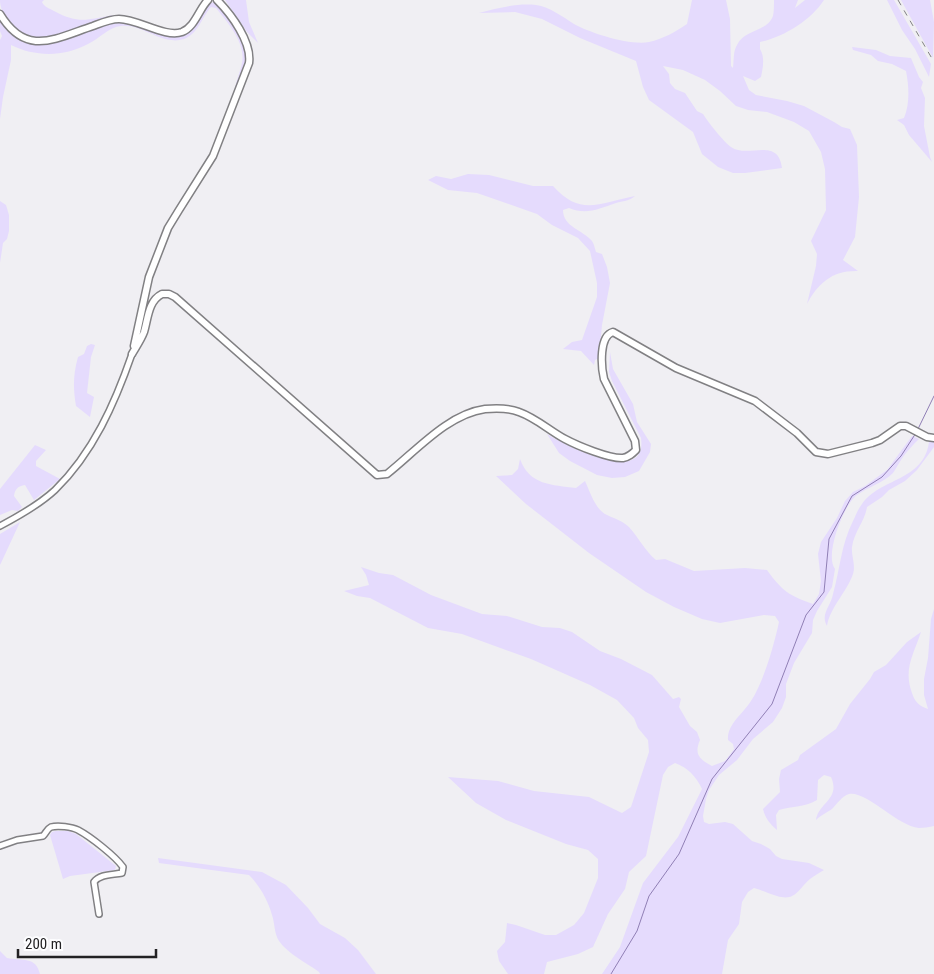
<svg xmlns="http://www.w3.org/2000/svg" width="934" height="974" font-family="'Roboto Condensed',sans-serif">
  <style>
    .green { fill: #e5dbfd }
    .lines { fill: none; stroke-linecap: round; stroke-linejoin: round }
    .stream { stroke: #907fb5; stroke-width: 1 }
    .minor-casing { stroke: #818083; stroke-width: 8 }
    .tertiary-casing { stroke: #818083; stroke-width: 9 }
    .minor { stroke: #fff; stroke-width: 5 }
    .tertiary { stroke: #fff; stroke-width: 6 }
    .rail { stroke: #838285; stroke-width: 1; stroke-dasharray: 6 6; stroke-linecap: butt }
  </style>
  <rect width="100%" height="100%" fill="#f0eff3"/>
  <path class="green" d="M 0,0 L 44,0 L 42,2 C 44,7 49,8 54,11 C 80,25 88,19 114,15 C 96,21 50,41 33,38 C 22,36 14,30 8,21 C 4,14 0,9 0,0 Z
    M 225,0 L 246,0 L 249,22 L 258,43 L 247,32 Z
    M 692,0 L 726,0 L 730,19 L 731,66 L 733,68 C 734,61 733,51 737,45 C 745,29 767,32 773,16 C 774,12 774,5 774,0 L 798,0 L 795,8 L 805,0 L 824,0 C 811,20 784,37 760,42 L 760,49 C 765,57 763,68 761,77 L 755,81 L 743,76 L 749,90 L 756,95 L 787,101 L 804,106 L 834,122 L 842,127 L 850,129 L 857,145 L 859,197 L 855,237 L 843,260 L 858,271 C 833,270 818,283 807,304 L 816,266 L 817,254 L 811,241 L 826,210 L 825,169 L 821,152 L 809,131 L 794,122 L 767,112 L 748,110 L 736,106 L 720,91 L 705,80 L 683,70 L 663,66 L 669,74 L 670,83 L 675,89 L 685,93 L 697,111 L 703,114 C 708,122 723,141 731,147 C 748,159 778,136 782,168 L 745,173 L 733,173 L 718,167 L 702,154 L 693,132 L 649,100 L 643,87 L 636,61 L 580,38 L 542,19 L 515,12 L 479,13 C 498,8 517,3 536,5 C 550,7 563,17 574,24 C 590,33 631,46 649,42 C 663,39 675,32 687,24 Z
    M 887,0 L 894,0 L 931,64 L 929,77 L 915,49 L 902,30 Z
    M 901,0 L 930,0 L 934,22 L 933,58 Z
    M 214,2 L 217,4 C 229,21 250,41 245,64 C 242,74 238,84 234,94 C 235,83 240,73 242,63 C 246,43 228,23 216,8 L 211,7 C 202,17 198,34 184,39 C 162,46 143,24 121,26 C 109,27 99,39 88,44 C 64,57 35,57 11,45 L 11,60 L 3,97 L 0,119 L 0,40 L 2,36 L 0,31 L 0,21 C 34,71 73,27 116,23 C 136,21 158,31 176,36 C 201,31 198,6 214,2 Z
    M 852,47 L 876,50 L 890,56 L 911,58 L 919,77 L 923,82 L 921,88 L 925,98 L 924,126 L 930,157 L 932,162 L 909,135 L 904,125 L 897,120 L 904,118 C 910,104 909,86 906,71 L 892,64 L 878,61 L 871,55 L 853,50 Z
    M 468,174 L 489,175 L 533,186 L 553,186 C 581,217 599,203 635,196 C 629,201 623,201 616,203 C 599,209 586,215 569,208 L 563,210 C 563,227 583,230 592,241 C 594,244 595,249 596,252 L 602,254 L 607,267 L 610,283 L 602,325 L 599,358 L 595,360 L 594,365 L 581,351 L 563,349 L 572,342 L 582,340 L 597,297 L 597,283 L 590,251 L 578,238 L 552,225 L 537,214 L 477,193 L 448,190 L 428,180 L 436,176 L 451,179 Z
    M 0,201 L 6,205 L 9,215 L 9,231 L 7,239 L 3,243 L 0,263 Z
    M 91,344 L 95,345 L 91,357 L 87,393 L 94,397 L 90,417 L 76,406 C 73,388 73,375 78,357 L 84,354 L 87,346 Z
    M 610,352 L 613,369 L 633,404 L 637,422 L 651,444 L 650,452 L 639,471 L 625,477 L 612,478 L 597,475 L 570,461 L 559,453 L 547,434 C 565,445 648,488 641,438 L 612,381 L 609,372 Z
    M 912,436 L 919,439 C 912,446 906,452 901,460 C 898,464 896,469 893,473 C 883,483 868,487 857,495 C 844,504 824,555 835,569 L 832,587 L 817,611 L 813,620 L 812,633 L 794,663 L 786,684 L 786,697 L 782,708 L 773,722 L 753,739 L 737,760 L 719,775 L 709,790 L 706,799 L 703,816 L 704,822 L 709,824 L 725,822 L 733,824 L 752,841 L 761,844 L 770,849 L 776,856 L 782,859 L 809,863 L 824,870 C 819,873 814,876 810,879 C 799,888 796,902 777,896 C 769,894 762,890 754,888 L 748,892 L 742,902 L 739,924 L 728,940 L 722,974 L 602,974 L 620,947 L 643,883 L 678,837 L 702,789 C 696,776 688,768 675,763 L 668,767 L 663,775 L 646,856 L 629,872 L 625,889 L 608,914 L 593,947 L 578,954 L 547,962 L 544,974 L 508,974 L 499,961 L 497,951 L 505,942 L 507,923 L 516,925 L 545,935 L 556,935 L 574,925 L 584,913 L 598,878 L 598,859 L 588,850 L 566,844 L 506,820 L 476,803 L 448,777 L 498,781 L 534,791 L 589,797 L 622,813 L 631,807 L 649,752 L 648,740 L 638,728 L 634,718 L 617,700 L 590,685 L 531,659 L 462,634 L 428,628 L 370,598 L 357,596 L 344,591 L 369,585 L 366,575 L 361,567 L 379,573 L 393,575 L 431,595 L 482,614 L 507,616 L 542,627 L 560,628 L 572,632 L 600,651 L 621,659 L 652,675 L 673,699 L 679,697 L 681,699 L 679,707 L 690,726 L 697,732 L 700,740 C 694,754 699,759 712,766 L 725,761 L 734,749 L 733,744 L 728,740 C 727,724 743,714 751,701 C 764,681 774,645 779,622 L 775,616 L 764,615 L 720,623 L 702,619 L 674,607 L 646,592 L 589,553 L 526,504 L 496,476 L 512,475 L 518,469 L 520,459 C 529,485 552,485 576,488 L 585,481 C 590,492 595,508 605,514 C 613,518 623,521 629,527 C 639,538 645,551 656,560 L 665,559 L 694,571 L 745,568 L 767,570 C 782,591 790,596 813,604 L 819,594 L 821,581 L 818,554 L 821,542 L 837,518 L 845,501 L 853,492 L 865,486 L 887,470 Z
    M 929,442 L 934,442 L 934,447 L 917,470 L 905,481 L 889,490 L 882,497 L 867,507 C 865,521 854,532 852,547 C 851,556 856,565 853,574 C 847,592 830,607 827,626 C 820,614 831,606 833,594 C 840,569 841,545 853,521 C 856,515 858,509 862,504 C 880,478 924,481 929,442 Z
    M 35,445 L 46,450 L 36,461 L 36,466 L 60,479 L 34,500 L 25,485 C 18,486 15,489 14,496 L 22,507 L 18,511 L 12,510 L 0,515 L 0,489 Z
    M 20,522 L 1,563 L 0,565 L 0,534 Z
    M 934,609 L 934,826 C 929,827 923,828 919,828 C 897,826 867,791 849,794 C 842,796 837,804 832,809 C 826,813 821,815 816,820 C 818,803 841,799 831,777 L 824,775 L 818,780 L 817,800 C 806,807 792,806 779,810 L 776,815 L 777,830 C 770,824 765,818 763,809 L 780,792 L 779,779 L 781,770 L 798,760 L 800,755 L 836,729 L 850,704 L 870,679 L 874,672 L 886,665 L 907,642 L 921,632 C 914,654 903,669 912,693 C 915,702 919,706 928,709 L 924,695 L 924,679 L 928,658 L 931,619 Z
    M 56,831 L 68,831 L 76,834 L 116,866 L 115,870 L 70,876 L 63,879 L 50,835 L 52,832 Z
    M 158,858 L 262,872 L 286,885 L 308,908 L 320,924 L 345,938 L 358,950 L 376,974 L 320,974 L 319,972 C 307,963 288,954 279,941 C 274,933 275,924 272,915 C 268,900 259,885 249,875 L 159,863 Z
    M 0,951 L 7,958 C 22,961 36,956 40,974 L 0,974 Z"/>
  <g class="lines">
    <path class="stream" d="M 918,429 L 934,396
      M 611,974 L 637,931 L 649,896 L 679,854 L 712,779 L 772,704 L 806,615 L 824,592 L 829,539 L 852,496 L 882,477 L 901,456 L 916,433"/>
    <defs>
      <path id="minor" d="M 0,526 C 19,516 39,505 55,490 C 93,453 115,403 132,354
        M 0,846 L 17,840 L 43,836 C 46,833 47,829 51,827 C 58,825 72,827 78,830 C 91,837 115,856 123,867 L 122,873 C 112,875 100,874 94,882 L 99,914"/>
      <path id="tertiary" d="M 0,14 C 26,57 54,39 93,26 C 101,23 110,19 119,19 C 138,19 165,38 182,32 C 195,27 199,9 208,0
        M 134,346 L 149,277 L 168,228 L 179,210 L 213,156 L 249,63 C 252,42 231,14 217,0
        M 132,354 C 136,347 141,340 144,332 C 148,319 148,301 162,294 L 169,294 L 175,297 L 377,475 L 387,474 C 416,451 448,414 485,409 C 496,408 509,408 519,412 C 536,418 550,431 565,439 C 578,446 610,459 623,458 C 629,457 632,454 636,450 L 635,441 L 604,379 C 601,366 599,336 613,332 L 676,368 L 755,401 L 797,433 L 816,452 L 828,454 L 872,443 L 880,440 L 900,426 L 906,426 L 927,437 L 934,438"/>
    </defs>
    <use href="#minor" class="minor-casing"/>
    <use href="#tertiary" class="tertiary-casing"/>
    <use href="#minor" class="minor"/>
    <use href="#tertiary" class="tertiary"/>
    <path class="rail" d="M 898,0 L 934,62"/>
  </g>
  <path d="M18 949v8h138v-8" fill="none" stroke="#222123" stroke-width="2.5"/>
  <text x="25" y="949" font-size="15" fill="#222123" stroke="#fdfdff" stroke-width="4" paint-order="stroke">200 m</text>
</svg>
